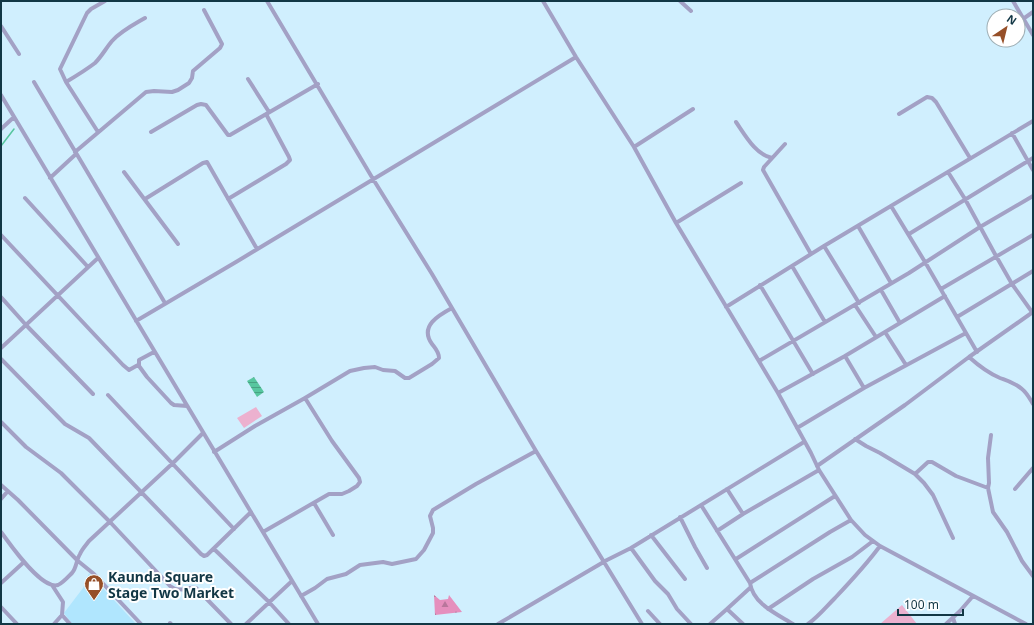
<svg xmlns="http://www.w3.org/2000/svg" width="1034" height="625" font-family="'Noto Sans',sans-serif">
  <style>
    .built { fill: #b0e6fe }
    .forest { fill: url(#forest-firs) }
    .green { fill: #ecb1cf }
    .water { fill: url(#water-rules) }
    .lines { fill: none; stroke-linecap: round; stroke-linejoin: round }
    .stream { stroke: #57c69f; stroke-width: 1.5 }
    .street { stroke: #a3a1c5; stroke-width: 4 }
    .labels { text-anchor: middle; dominant-baseline: central; stroke-width: 4; stroke-linejoin: round; paint-order: stroke }
    .poi-label { font-size: 14px; font-weight: bold; fill: #123745; stroke: #fff; text-anchor: start }
  </style>
  <defs>
    <pattern id="forest-firs" width="22" height="20" patternUnits="userSpaceOnUse"><rect width="22" height="20" fill="#e58fbd"/><path d="M5 1l3.5 6h-7zM16 11l3.5 6h-7z" fill="#b8769b"/></pattern>
    <pattern id="water-rules" width="6" height="5" patternUnits="userSpaceOnUse"><rect width="6" height="5" fill="#57c69f"/><path d="M0 2.5h6" fill="none" stroke="#47a283"/></pattern>
  </defs>
  <rect width="100%" height="100%" fill="#d0effe"/>
  <path class="built" d="M 89,573 L 136,624 L 72,624 L 64,613 L 83,588 Z"/>
  <path class="forest" d="M 434,595 L 440,600 L 448,599 L 449,595 L 462,612 L 435,615 Z"/>
  <path class="green" d="M 256,407 L 262,416 L 244,428 L 237,418 Z
    M 902,605 L 917,624 L 880,624 Z"/>
  <path class="water" d="M 254,377 L 264,392 L 257,397 L 247,381 Z"/>
  <g class="lines">
    <path class="stream" d="M 1,146 L 14,129"/>
    <path class="street" d="M 267,1 L 373,179 L 432,274 L 536,451 L 642,624
      M 543,1 L 576,57 L 634,147 L 676,223 L 778,393 L 811,453 L 819,470 L 851,520 L 865,535 L 880,546 L 1026,624
      M 680,1 L 691,11
      M 1013,1 L 1033,35
      M 1023,19 L 1033,12
      M 1,26 L 19,54
      M 248,79 L 269,112
      M 34,82 L 165,303
      M 66,82 C 76,76 86,70 95,63 C 102,56 106,48 112,41 C 121,31 133,25 145,18
      M 1,95 L 318,624
      M 899,114 L 927,97 L 932,98 L 936,102 L 970,158
      M 736,122 C 745,135 756,155 772,158
      M 1,129 L 14,117
      M 98,132 L 66,82 L 60,69 L 87,13 L 91,9 L 105,1
      M 151,132 L 197,105 L 201,104 L 206,105 L 228,135 L 230,135 L 318,84
      M 1012,133 L 1033,170
      M 785,144 L 764,167 L 763,170 L 811,254
      M 634,147 L 693,109
      M 75,152 L 146,92 L 154,91 L 172,92 L 178,90 L 189,83 L 192,78 L 193,71 L 220,48 L 222,44 L 204,10
      M 124,172 L 178,244
      M 948,172 L 965,199 L 996,256 L 1012,284 L 1032,312
      M 50,178 L 76,154
      M 25,198 L 88,267
      M 145,199 L 203,163 L 207,162 L 257,249
      M 228,199 L 286,164 L 290,160 L 289,157 L 266,114
      M 891,206 L 925,262 L 977,352
      M 676,223 L 741,183
      M 858,226 L 891,283
      M 909,234 L 1033,158
      M 1,235 L 123,365 L 129,370 L 138,365
      M 824,246 L 859,303
      M 792,266 L 825,322
      M 760,285 L 813,374
      M 941,289 L 1033,235
      M 881,290 L 900,323
      M 1,297 L 26,325 L 93,394
      M 855,305 L 876,337
      M 726,307 L 824,246 L 1033,121
      M 957,317 L 1033,271
      M 136,321 L 236,262 L 576,57
      M 885,332 L 906,365
      M 1,348 L 98,258
      M 154,352 L 139,360 L 139,366 L 147,377 L 171,403 L 174,405 L 187,406
      M 845,356 L 864,388
      M 969,357 C 979,366 988,373 1000,378 C 1008,381 1015,383 1022,389 C 1027,393 1030,399 1033,404
      M 1,359 L 65,424 L 89,438 L 201,554 L 204,556 L 207,555 L 251,512
      M 759,361 L 909,273 L 980,227 L 1033,196
      M 778,393 L 845,356 L 945,296
      M 108,395 L 234,529
      M 1,422 L 26,447 L 61,473 L 110,522 L 170,586 C 181,594 185,586 196,588 L 231,624
      M 797,428 L 864,388 L 966,333
      M 991,435 L 988,458 L 989,483 L 988,488 L 993,512 L 1007,532 L 1022,561 L 1033,576
      M 855,439 L 866,446 L 880,453 L 915,474 L 924,483 L 933,495 L 953,538
      M 214,452 L 255,426 L 305,398 L 350,371 L 364,368 L 375,367 L 383,370 L 395,371 L 405,378 L 409,378 L 432,364 L 439,358 C 439,352 435,348 432,344 C 419,326 439,315 452,308
      M 817,466 L 905,405 L 969,357 L 1033,312
      M 915,474 L 928,462 L 932,462 L 956,476 L 988,488
      M 1,485 L 18,500 L 78,561 L 94,574 L 141,624
      M 727,489 L 743,514
      M 1015,489 L 1033,468
      M 1,499 L 8,491
      M 314,503 L 333,535
      M 701,505 L 750,583 C 753,604 777,614 793,624
      M 680,517 L 695,547 L 707,568
      M 717,531 L 743,514 L 819,470
      M 1,532 C 10,544 41,590 58,585 C 63,583 68,577 72,573 C 77,567 76,560 80,554 C 82,549 86,545 89,541 L 173,463 L 203,433
      M 263,532 L 329,494 L 342,494 L 349,491 L 357,486 L 360,482 L 359,478 L 332,441 L 305,398
      M 651,535 L 685,579
      M 631,548 L 655,581 L 668,594 L 677,609 L 691,624
      M 214,549 L 269,602 L 289,624
      M 736,559 L 835,496
      M 1,583 L 24,562
      M 750,583 L 830,532 L 851,520
      M 52,585 L 63,602 L 62,615 L 70,624
      M 301,596 L 315,588 L 327,579 L 346,574 L 360,565 L 383,562 L 392,564 L 416,559 L 424,550 L 433,533 L 433,528 L 430,516 L 433,510 L 476,484 L 536,451
      M 1,607 L 17,624
      M 768,609 L 813,579 L 852,557 L 873,541
      M 648,611 L 660,624
      M 953,618 L 955,624
      M 170,623 L 171,624
      M 54,624 L 62,615
      M 246,624 L 292,581
      M 498,624 L 607,560 L 631,548 L 804,442
      M 710,624 L 727,609
      M 743,624 L 727,609 L 751,587
      M 808,624 C 818,617 826,607 835,598 C 851,581 866,565 880,546
      M 946,624 L 960,611 L 973,596"/>
  </g>
  <defs>
    <symbol id="shop-pin" viewBox="-11 -11 22 30"><path d="M0 17L-7.5 6A9.5 9.5 0 1 1 7.5 6Z" fill="#964f28" stroke="#fff"/><path d="M-5-2.5h2.3a2.7 3.5 0 0 1 5.4 0H5L5.5 6h-11ZM-1.5-2.5h3a1.5 2.3 0 0 0-3 0Z" fill="#fff"/></symbol>
  </defs>
  <g fill-rule="evenodd">
    <use href="#shop-pin" x="83" y="573" width="22" height="30"/>
  </g>
  <g class="labels">
    <g class="poi-label">
      <text x="108" y="576">Kaunda Square<tspan x="108" dy="16">Stage Two Market</tspan></text>
    </g>
  </g>
  <rect width="1034" height="625" fill="none" stroke="#123745" stroke-width="4"/>
  <g transform="translate(1006 28) rotate(35)"><circle r="19" fill="#ffffff" stroke="#a0afb5"/>
  <path d="M0-3L7 15L0 10L-7 15Z" fill="#964f28"/>
  <text y="-6" font-size="11" font-weight="bold" text-anchor="middle" fill="#123745">N</text>
  </g>
  <path d="M898 609v6h65v-6" fill="none" stroke="#123745" stroke-width="2"/>
  <text x="904" y="609" font-size="12" fill="#123745" stroke="#ffffff" stroke-width="3" paint-order="stroke">100 m</text>
</svg>
